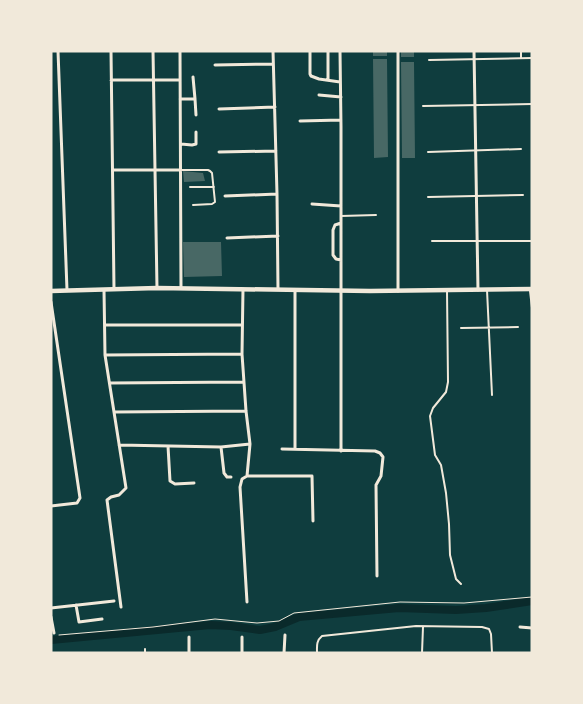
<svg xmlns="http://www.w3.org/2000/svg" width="583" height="704" font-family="Barlow,sans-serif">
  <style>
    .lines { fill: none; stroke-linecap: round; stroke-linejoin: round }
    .canal { stroke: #0a2a2b; stroke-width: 8 }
    .building { fill: #486865 }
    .path { stroke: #f1e9da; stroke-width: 1 }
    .service { stroke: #f1e9da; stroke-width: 2 }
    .minor { stroke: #f1e9da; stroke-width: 3 }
    .tertiary { stroke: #f1e9da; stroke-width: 4.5 }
  </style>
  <rect width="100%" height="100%" fill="#0f3d3e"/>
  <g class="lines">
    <path class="canal" d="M 51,640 L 210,625 L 231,626 L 260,630 L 275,627 L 299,617 L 399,608 L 456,610 L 486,608 L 532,601"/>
  </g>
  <path class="building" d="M 373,51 L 387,51 L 387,56 L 373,56 Z
    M 401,51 L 414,51 L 414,57 L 401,57 Z
    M 373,59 L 387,59 L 388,157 L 374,158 Z
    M 401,62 L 414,62 L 415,158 L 402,158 Z
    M 183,171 L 203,173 L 205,181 L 184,182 Z
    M 183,242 L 221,242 L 222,276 L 184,277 Z"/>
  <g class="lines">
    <path class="path" d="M 59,635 L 153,627 L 215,619 L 257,623 L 279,621 L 294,613 L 400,602 L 464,603 L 532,597"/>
    <path class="service" d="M 521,51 L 521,58
      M 429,60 L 532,58
      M 423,106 L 532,104
      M 428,152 L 521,149
      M 181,170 L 208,170 L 210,171 L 212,173 L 215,202 L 212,204 L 193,205
      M 190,187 L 214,187
      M 428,197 L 523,195
      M 341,216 L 376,215
      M 432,241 L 532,241
      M 487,290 L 492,395
      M 447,291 L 448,382 L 446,392 L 433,408 L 430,416 L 435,455 L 441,465 L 446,493 L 449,524 L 450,555 L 456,579 L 461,584
      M 530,291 L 532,308
      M 461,328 L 518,327
      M 145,653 L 145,649
      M 317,653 C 317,646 316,641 322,636 L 416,626 L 482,627 L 489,629 L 491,634 L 492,653
      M 422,653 L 423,627"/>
    <path class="minor" d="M 58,51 L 67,290
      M 111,51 L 114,289
      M 153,51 L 157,288
      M 180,51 L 181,288
      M 273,51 L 277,194 L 278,289
      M 310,51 L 310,74 L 311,76 L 319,79 L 340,82
      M 328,51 L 328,80
      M 340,51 L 341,127 L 341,451
      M 398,51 L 398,291
      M 474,51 L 478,290
      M 215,65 L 273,64
      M 111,80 L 180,80
      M 319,95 L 341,97
      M 180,99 L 195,99 L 193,77
      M 195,99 L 196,115
      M 219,109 L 275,107
      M 300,121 L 341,120
      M 181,144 L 192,145 L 196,144 L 196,132
      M 219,152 L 276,151
      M 113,170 L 181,170
      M 225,196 L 277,194
      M 312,204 L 341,206
      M 341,223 L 335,225 L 333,230 L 333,255 L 336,259 L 341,260
      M 227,238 L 278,236
      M 243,289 L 242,354 L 246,411 L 250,444 L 247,476
      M 104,290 L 105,355 L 126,488 L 119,495 L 111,497 L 107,500 L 121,607
      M 51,302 L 80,498 L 77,503 L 51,506
      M 106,325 L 242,325
      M 105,355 L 242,354
      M 110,383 L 244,382
      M 114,412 L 246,411
      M 119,445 L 221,447 L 250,444
      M 168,446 L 170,481 L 175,484 L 194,483
      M 221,447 L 224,473 L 227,477 L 231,477
      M 282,449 L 375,451 L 380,453 L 383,457 L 381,476 L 376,485 L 377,576
      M 295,449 L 295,290
      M 247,602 L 240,487 L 242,479 L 247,476 L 312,476 L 313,521
      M 76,605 L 79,622 L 102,619
      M 51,608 L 114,601
      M 51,617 L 54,633
      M 520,627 L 532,628
      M 189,653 L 189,637
      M 242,653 L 242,637
      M 284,653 L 285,635"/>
    <path class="tertiary" d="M 51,291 L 157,288 L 370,291 L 532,289"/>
  </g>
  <rect width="583" height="704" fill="none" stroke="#f1e9da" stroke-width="105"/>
</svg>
